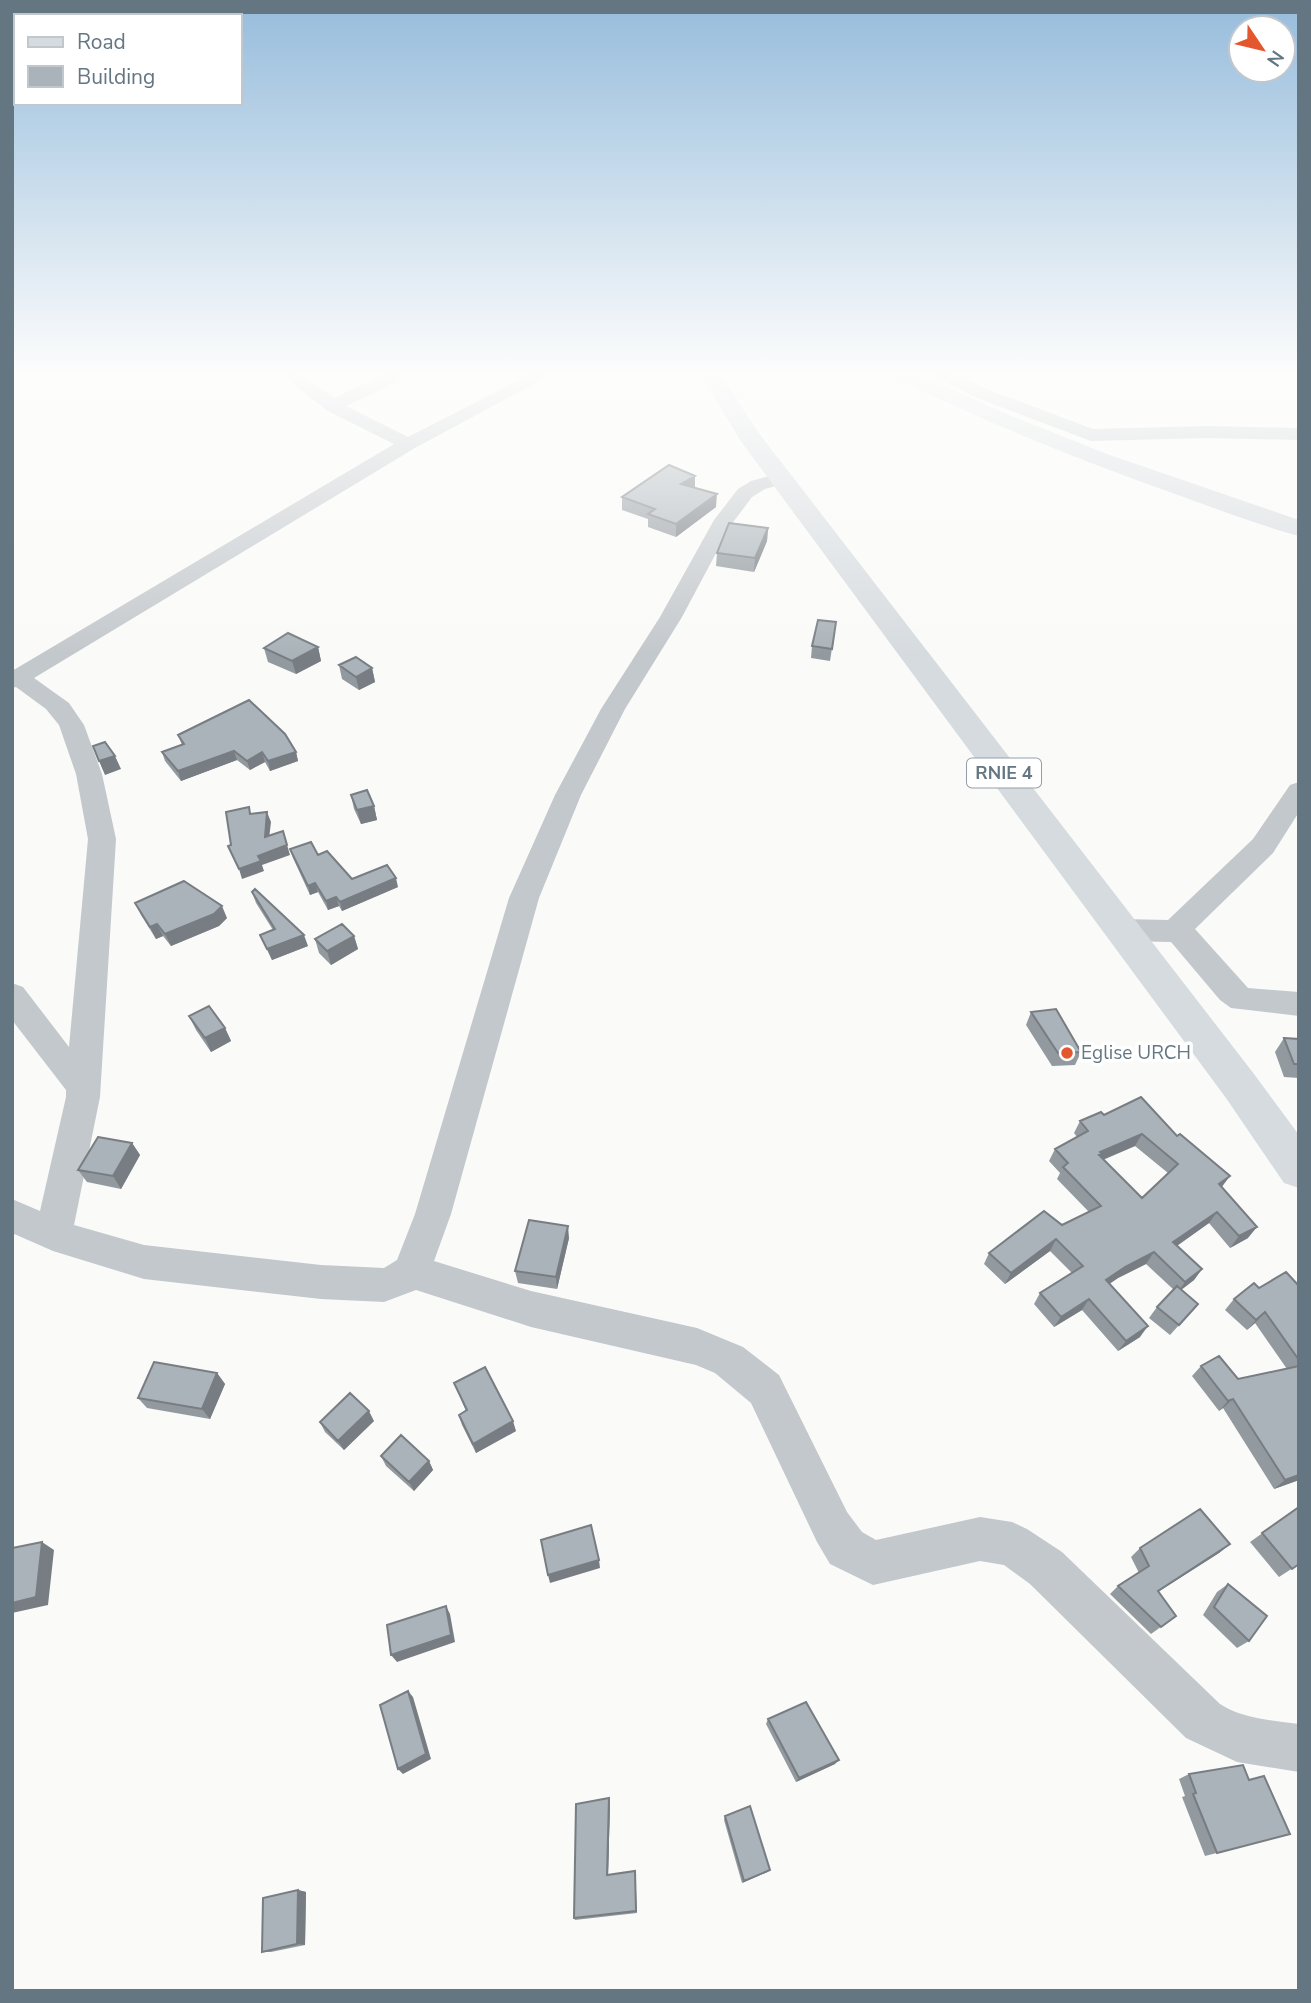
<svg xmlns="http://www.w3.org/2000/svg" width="1311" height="2003" font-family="'Nunito Sans',sans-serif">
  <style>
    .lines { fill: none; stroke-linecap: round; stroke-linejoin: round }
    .minor { fill: #c3c8cc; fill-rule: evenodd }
    .major { fill: #d6dbdf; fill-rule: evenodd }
    .wall { fill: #929a9f; fill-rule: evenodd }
    .shaded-wall { fill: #777d82 }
    .building { fill: #aab3b9; stroke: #777d82; stroke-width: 2; fill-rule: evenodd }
    .poi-dot { fill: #e4572e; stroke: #fff; stroke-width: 2.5 }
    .labels { text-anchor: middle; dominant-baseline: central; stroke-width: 7; stroke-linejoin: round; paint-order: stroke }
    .shield { fill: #fff; stroke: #939fa8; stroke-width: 2 }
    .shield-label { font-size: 18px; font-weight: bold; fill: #657683 }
    .poi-label { font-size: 19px; fill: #657683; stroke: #fff; text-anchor: start }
  </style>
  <rect width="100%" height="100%" fill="#fafaf8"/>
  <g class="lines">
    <path class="minor" d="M 283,375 L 302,375 L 334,398 L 385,375 L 406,375 L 404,379 L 346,406 L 408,437 L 529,375 L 550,375 L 415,448 L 34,678 L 69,703 L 84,725 L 102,774 L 116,839 L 100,1097 L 74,1225 L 144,1245 L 321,1265 L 384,1268 L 397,1260 L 415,1214 L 509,898 L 555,795 L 601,709 L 660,617 L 714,520 L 738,489 L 751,481 L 780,473 L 787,475 L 790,479 L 787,483 L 765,489 L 752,497 L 731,525 L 682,617 L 625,709 L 581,795 L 539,898 L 451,1214 L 434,1261 L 531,1291 L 697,1328 L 743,1347 L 779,1375 L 847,1512 L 862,1532 L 876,1540 L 980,1517 L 1012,1522 L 1027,1529 L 1062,1552 L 1220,1704 C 1243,1719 1272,1720 1299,1724 L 1299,1772 L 1237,1762 L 1186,1738 L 1030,1584 L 1004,1565 L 980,1561 L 873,1585 L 830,1564 L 817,1542 L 751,1403 L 715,1373 L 696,1365 L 531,1327 L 416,1290 L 384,1302 L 321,1299 L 144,1279 L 53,1251 L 12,1233 L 12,1199 L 40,1211 L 66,1097 L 66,1090 L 12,1020 L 12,983 L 23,987 L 69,1047 L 88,839 L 76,774 L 59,725 L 46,709 L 16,687 L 12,688 L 12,671 L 394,444 L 326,410 Z
      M 934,375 L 956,375 L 984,388 L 1093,429 L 1207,426 L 1299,428 L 1299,440 L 1207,438 L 1091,441 L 972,396 Z
      M 1299,782 L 1299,812 L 1273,853 L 1195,929 L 1248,988 L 1299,992 L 1299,1016 L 1231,1008 L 1220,1000 L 1171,942 L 1122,941 L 1111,938 L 1107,930 L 1111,922 L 1122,919 L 1168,920 L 1253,839 L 1290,785 Z"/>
    <path class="major" d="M 701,375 L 721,375 L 758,432 L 1254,1074 L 1299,1135 L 1299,1188 L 1284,1183 L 1226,1098 L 740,440 Z
      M 894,375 L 921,375 L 1009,415 L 1107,454 L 1299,520 L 1299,536 C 1258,525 1217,509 1178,495 C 1082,461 989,424 898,379 Z"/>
  </g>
  <path class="wall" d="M 695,488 L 716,507 L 676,537 L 648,527 L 648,519 L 622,510 L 622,497 Z
    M 768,528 L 767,541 L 754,572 L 716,566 L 717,553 Z
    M 836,622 L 830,661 L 811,658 L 812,646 Z
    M 318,647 L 321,661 L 296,674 L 268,662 L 264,648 Z
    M 339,665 L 372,668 L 375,682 L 359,690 L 342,679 Z
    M 178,735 L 296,752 L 298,761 L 270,771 L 265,762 L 250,770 L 237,760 L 181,781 L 165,761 L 162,752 L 182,745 Z
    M 351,795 L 374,806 L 377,820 L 361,824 L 354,809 Z
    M 290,849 L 318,855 L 352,879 L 398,887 L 342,911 L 339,906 L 328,910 L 318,892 L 310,895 L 293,858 Z
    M 252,892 L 308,946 L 272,960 L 260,935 L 273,930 L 256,903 Z
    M 135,903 L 227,918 L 219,926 L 171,946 L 163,936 L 156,939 L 141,915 Z
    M 354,936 L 358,949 L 331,965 L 319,953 L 315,939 Z
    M 1031,1012 L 1081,1052 L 1075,1065 L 1052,1066 L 1026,1025 Z
    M 189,1016 L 225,1028 L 231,1041 L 211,1052 L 196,1030 Z
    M 1284,1038 L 1299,1039 L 1299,1078 L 1284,1077 L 1275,1052 Z
    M 1141,1097 L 1222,1187 L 1248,1238 L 1230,1248 L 1209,1223 L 1177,1246 L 1202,1269 L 1194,1280 L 1181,1290 L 1198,1304 L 1170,1335 L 1149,1318 L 1157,1307 L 1174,1290 L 1146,1264 L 1118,1278 L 1109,1284 L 1140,1337 L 1118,1351 L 1082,1310 L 1054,1327 L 1034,1304 L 1040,1293 L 1072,1273 L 1050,1251 L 1005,1284 L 984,1264 L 989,1253 L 1062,1225 L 1089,1212 L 1057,1179 L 1060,1173 L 1049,1161 L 1055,1149 L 1077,1137 L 1074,1133 L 1080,1121 L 1104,1115 ZM 1135,1146 L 1168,1173 L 1142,1198 L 1103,1160 Z
    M 132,1143 L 140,1155 L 121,1189 L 87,1182 L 78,1170 Z
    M 569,1238 L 557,1289 L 518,1283 L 515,1271 Z
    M 1299,1286 L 1299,1480 L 1274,1489 L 1223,1408 L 1219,1411 L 1192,1376 L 1201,1366 L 1238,1379 L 1287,1369 L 1255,1323 L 1247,1330 L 1225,1310 L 1234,1299 L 1259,1288 Z
    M 217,1373 L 225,1384 L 210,1419 L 147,1408 L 138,1398 Z
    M 454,1383 L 516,1431 L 476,1453 L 462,1425 L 459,1415 L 466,1411 Z
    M 374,1421 L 344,1450 L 325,1432 L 320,1422 Z
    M 381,1456 L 429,1461 L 433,1470 L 414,1491 L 386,1466 Z
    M 1299,1507 L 1299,1564 L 1279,1577 L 1250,1542 Z
    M 1230,1544 L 1219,1553 L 1158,1592 L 1176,1616 L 1151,1634 L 1110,1594 L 1118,1586 L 1139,1573 L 1131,1557 L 1140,1548 Z
    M 1228,1584 L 1249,1641 L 1237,1648 L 1203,1615 L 1217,1592 Z
    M 768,1719 L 835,1764 L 796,1782 L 766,1724 Z
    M 1189,1774 L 1249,1780 L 1290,1834 L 1205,1856 L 1182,1797 L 1185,1796 L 1179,1779 Z
    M 610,1802 L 608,1875 L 635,1871 L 637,1913 L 575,1920 L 574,1918 Z
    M 725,1816 L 767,1872 L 742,1883 L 724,1820 Z
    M 298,1890 L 306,1892 L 305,1945 L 271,1952 L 262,1952 Z"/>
  <path class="shaded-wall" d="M 695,476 L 695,488 L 681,484 Z
    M 717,494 L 716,507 L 676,537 L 676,524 Z
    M 768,528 L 767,541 L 754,572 L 755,558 Z
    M 318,647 L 321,661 L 296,674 L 292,661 Z
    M 372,668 L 375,682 L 359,690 L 356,677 Z
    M 234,751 L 237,760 L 181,781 L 178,771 Z
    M 262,752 L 265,762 L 250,770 L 247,761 Z
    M 296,752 L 298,761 L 270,771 L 268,761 Z
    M 115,756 L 121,769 L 105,775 L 99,761 Z
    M 374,806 L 377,820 L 361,824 L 357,810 Z
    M 267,812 L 271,822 L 268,847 L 265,837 Z
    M 283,831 L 290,855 L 262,865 L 264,871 L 242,879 L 239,869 L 258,856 Z
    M 396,878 L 398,887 L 342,911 L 340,902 Z
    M 315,883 L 318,892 L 310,895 L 308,886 Z
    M 336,897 L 339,906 L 328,910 L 326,901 Z
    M 222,906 L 227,918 L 219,926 L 171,946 L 165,934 Z
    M 157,924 L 163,936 L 156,939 L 150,927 Z
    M 304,935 L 308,946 L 272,960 L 267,949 Z
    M 354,936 L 358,949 L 331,965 L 327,951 Z
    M 225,1028 L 231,1041 L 211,1052 L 205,1038 Z
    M 1142,1134 L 1135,1146 L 1097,1162 L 1100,1152 Z
    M 132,1143 L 140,1155 L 121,1189 L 113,1176 Z
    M 1230,1176 L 1221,1188 L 1219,1184 Z
    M 1217,1212 L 1209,1223 L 1165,1254 L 1173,1242 Z
    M 568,1226 L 569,1238 L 557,1289 L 556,1277 Z
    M 1257,1227 L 1248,1238 L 1230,1248 L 1239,1236 Z
    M 1056,1239 L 1050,1251 L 1005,1284 L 1011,1273 Z
    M 1154,1252 L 1146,1264 L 1118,1278 L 1099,1291 L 1106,1280 L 1125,1267 Z
    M 1202,1269 L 1194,1280 L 1177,1293 L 1185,1282 Z
    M 1089,1299 L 1082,1310 L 1054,1327 L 1061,1317 Z
    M 1265,1312 L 1255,1323 L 1247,1330 L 1256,1320 Z
    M 1148,1326 L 1140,1337 L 1118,1351 L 1126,1341 Z
    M 217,1373 L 225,1384 L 210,1419 L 202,1409 Z
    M 1233,1399 L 1223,1408 L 1219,1411 L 1228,1401 Z
    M 369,1411 L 374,1421 L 344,1450 L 338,1441 Z
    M 513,1421 L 516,1431 L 476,1453 L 473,1444 Z
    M 429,1461 L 433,1470 L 414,1491 L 409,1482 Z
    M 1299,1475 L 1299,1480 L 1274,1489 L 1285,1480 Z
    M 42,1542 L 54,1550 L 48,1605 L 12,1613 L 12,1603 Z
    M 1230,1544 L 1219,1553 L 1148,1598 L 1158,1591 Z
    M 599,1560 L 600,1568 L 550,1583 L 548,1575 Z
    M 446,1606 L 450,1614 L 455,1642 L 397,1662 L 391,1655 Z
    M 408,1691 L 413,1697 L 431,1759 L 403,1774 L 398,1769 Z
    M 839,1760 L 835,1764 L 796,1782 L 799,1778 Z
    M 609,1798 L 610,1802 L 608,1878 L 607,1875 Z
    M 770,1870 L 767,1872 L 742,1883 L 744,1881 Z
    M 298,1890 L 306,1892 L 305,1945 L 297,1944 Z"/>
  <path class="building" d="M 669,465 L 695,476 L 681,484 L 717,494 L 676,524 L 648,514 L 655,509 L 622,497 Z
    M 729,523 L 768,528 L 755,558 L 717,553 Z
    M 818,620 L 836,622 L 832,649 L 812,646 Z
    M 288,633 L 318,647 L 292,661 L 264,648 Z
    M 356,657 L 372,668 L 356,677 L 339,665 Z
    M 249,700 L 285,734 L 296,752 L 268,761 L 262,752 L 247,761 L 234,751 L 178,771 L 162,752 L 184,744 L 178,735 Z
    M 105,742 L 115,756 L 99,761 L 93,746 Z
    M 367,790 L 374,806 L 357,810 L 351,795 Z
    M 249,807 L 250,814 L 267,812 L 265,837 L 283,831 L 287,845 L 258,856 L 261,861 L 239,869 L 228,846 L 231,845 L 226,812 Z
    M 311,842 L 318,855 L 327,851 L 352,879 L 387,865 L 396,878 L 340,902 L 336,897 L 326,901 L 315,883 L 308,886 L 290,849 Z
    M 184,881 L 222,906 L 214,914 L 165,934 L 157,924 L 150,927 L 135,903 Z
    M 255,889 L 304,935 L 267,949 L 260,935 L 275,929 L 252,892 Z
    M 342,924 L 354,936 L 327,951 L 315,939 Z
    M 209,1006 L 225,1028 L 205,1038 L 189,1016 Z
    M 1056,1009 L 1081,1052 L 1058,1053 L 1031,1012 Z
    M 1284,1038 L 1299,1039 L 1299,1064 L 1294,1064 Z
    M 1141,1097 L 1177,1136 L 1180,1134 L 1230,1176 L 1219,1184 L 1257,1227 L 1239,1236 L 1217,1212 L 1173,1242 L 1202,1269 L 1185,1282 L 1154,1252 L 1125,1267 L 1106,1280 L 1148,1326 L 1126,1341 L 1089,1299 L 1061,1317 L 1040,1293 L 1083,1266 L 1056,1239 L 1011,1273 L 989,1253 L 1044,1211 L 1062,1225 L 1101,1206 L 1063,1167 L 1068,1163 L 1055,1149 L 1088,1131 L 1080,1121 L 1101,1112 L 1104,1115 ZM 1142,1134 L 1178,1164 L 1142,1198 L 1099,1155 L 1102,1154 L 1100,1152 Z
    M 98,1137 L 132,1143 L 113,1176 L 78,1170 Z
    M 529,1220 L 568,1226 L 556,1277 L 515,1271 Z
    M 1286,1272 L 1299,1286 L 1299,1360 L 1265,1312 L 1256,1320 L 1234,1299 L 1254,1283 L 1259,1288 Z
    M 1177,1286 L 1198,1304 L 1179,1325 L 1157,1307 Z
    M 1219,1356 L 1238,1379 L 1299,1366 L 1299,1475 L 1285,1480 L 1233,1399 L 1228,1401 L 1201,1366 Z
    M 154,1362 L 217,1373 L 202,1409 L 138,1398 Z
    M 485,1367 L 513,1421 L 473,1444 L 459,1415 L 467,1410 L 454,1383 Z
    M 350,1393 L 369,1411 L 338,1441 L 320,1422 Z
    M 401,1435 L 429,1461 L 409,1482 L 381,1456 Z
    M 1299,1507 L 1299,1564 L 1292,1569 L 1262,1533 Z
    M 1200,1509 L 1230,1544 L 1158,1591 L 1176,1616 L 1161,1627 L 1118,1586 L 1149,1566 L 1140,1548 Z
    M 591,1525 L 599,1560 L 548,1575 L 541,1540 Z
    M 42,1542 L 36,1597 L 12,1603 L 12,1548 Z
    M 1228,1584 L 1267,1616 L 1249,1641 L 1214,1607 Z
    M 446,1606 L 451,1635 L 391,1655 L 387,1625 Z
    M 408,1691 L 426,1754 L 398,1769 L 380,1705 Z
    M 806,1702 L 839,1760 L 799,1778 L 768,1719 Z
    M 1243,1765 L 1249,1780 L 1264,1776 L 1290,1834 L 1217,1853 L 1193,1794 L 1196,1793 L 1189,1774 Z
    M 609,1798 L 607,1875 L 635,1871 L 636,1911 L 574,1918 L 576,1804 Z
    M 750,1806 L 770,1870 L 744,1881 L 725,1816 Z
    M 298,1890 L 297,1944 L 262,1952 L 263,1898 Z"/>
  <linearGradient id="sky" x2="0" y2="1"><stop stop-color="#96bcdc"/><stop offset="0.57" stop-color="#fdfdfc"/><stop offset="1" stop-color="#fdfdfc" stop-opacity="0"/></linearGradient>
  <rect width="1311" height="655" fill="url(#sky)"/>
  <circle class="poi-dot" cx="1067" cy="1053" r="7"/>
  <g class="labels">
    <rect class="shield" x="967" y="758.5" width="74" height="29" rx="5"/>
    <g class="shield-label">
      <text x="1004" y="773">RNIE 4</text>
    </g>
    <g class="poi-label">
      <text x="1081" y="1053">Eglise URCH</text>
    </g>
  </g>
  <rect width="1311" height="2003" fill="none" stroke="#657683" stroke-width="28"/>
  <rect x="14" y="14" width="228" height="91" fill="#ffffff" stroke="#c1c8cd" stroke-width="2"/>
  <rect x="28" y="37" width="35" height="10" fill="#d6dbdf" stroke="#c1c8cd" stroke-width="2"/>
  <text x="77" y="49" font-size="21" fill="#657683">Road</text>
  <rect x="28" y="66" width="35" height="21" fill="#aab3b9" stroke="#c1c8cd" stroke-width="2"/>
  <text x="77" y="84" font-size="21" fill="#657683">Building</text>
  <g transform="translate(1262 49) rotate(125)"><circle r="33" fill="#ffffff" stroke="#c1c8cd" stroke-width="2"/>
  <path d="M0-5L12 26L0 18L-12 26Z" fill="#e4572e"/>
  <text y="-10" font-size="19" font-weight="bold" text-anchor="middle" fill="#657683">N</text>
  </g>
</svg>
